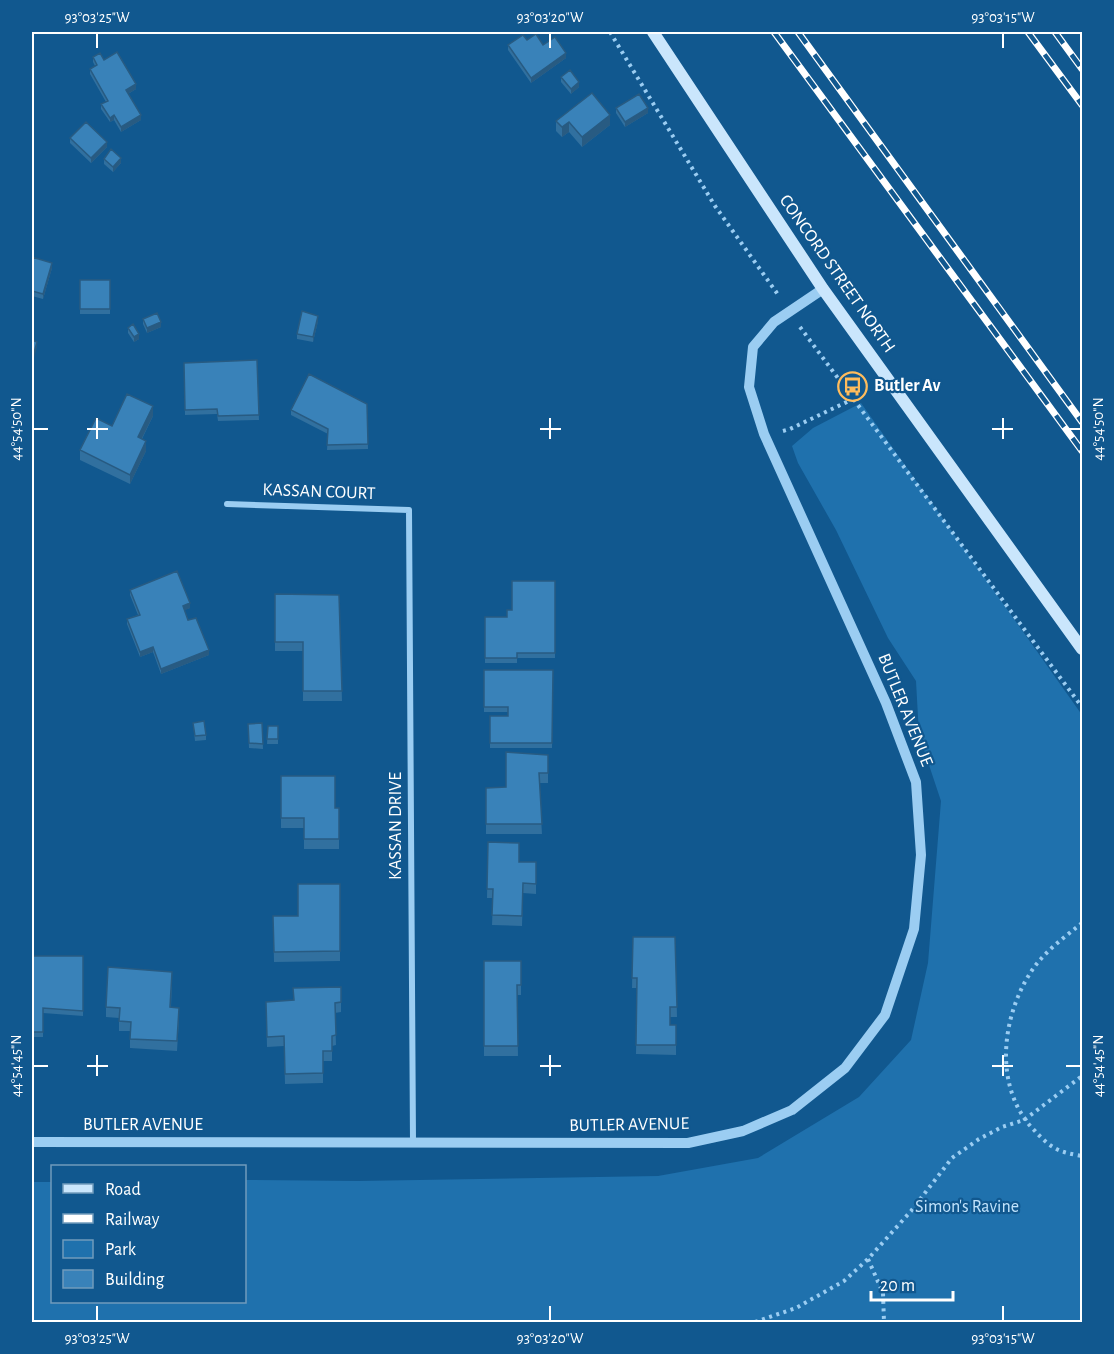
<svg xmlns="http://www.w3.org/2000/svg" width="1114" height="1354" font-family="'Alegreya Sans',sans-serif">
  <style>
    .green { fill: #1f71ad }
    .lines { fill: none; stroke-linecap: round; stroke-linejoin: round }
    .path { stroke: #9bcdf2; stroke-width: 4; stroke-dasharray: 3 4.5; stroke-linecap: butt }
    .minor { stroke: #9bcdf2; stroke-width: 6 }
    .tertiary { stroke: #9bcdf2; stroke-width: 10 }
    .secondary { stroke: #cae6fc; stroke-width: 12 }
    .rail-casing { stroke: #fff; stroke-width: 7 }
    .rail { stroke: #11588f; stroke-width: 4.5; stroke-dasharray: 14; stroke-linecap: butt }
    .wall { fill: #31709f }
    .shaded-wall { fill: #285b82 }
    .building { fill: #3982b9; stroke: #285b82; stroke-width: 1.5 }
    .ticks { fill: none; stroke: #fff; stroke-width: 2 }
    .labels { text-anchor: middle; dominant-baseline: central; stroke-width: 4.5; stroke-linejoin: round; paint-order: stroke }
    .street-label { font-size: 18px; fill: #fff; stroke: #11588f }
    .poi-label { font-size: 18px; font-weight: bold; fill: #fff; stroke: #11588f; text-anchor: start }
    .park-label { font-size: 18px; fill: #c2e4fd; stroke: #11588f }
    .neatline { fill: none; stroke: #fff; stroke-width: 2 }
    .ticks-label { font-size: 15px; text-anchor: middle; fill: #fff }
  </style>
  <rect width="100%" height="100%" fill="#11588f"/>
  <path class="green" d="M 861,403 L 1082,715 L 1082,1322 L 32,1322 L 32,1182 L 52,1182 L 52,1302 L 244,1302 L 245,1180 L 358,1181 L 658,1176 L 758,1158 L 859,1097 L 911,1040 L 928,963 L 941,801 L 919,735 L 916,681 L 888,638 L 836,530 L 798,463 L 792,446 L 813,428 Z"/>
  <g class="lines">
    <path class="path" d="M 610,32 L 715,206 L 779,296
      M 800,327 L 1082,707
      M 783,431 L 790,429 L 853,399
      M 1082,923 C 1066,936 1048,949 1035,966 C 1001,1013 992,1088 1035,1131 C 1043,1140 1053,1149 1064,1152 C 1070,1154 1077,1155 1082,1156
      M 868,1259 L 883,1293 L 884,1322
      M 755,1322 L 796,1308 L 844,1281 L 868,1259 L 911,1211 L 952,1158 L 979,1139 L 1002,1127 L 1024,1120 L 1082,1076"/>
    <path class="minor" d="M 227,504 L 409,510 L 413,1142"/>
    <path class="tertiary" d="M 32,1142 L 688,1143 L 743,1131 L 792,1110 L 845,1068 L 885,1015 L 914,929 L 921,855 L 916,782 L 886,703 L 764,434 L 749,387 L 753,347 L 774,322 L 823,289"/>
    <path class="secondary" d="M 653,32 L 823,289 L 1082,649"/>
    <defs>
      <path id="rail" d="M 774,32 L 1082,451
        M 798,32 L 1082,422
        M 1028,32 L 1082,105
        M 1055,32 L 1082,69"/>
    </defs>
    <use href="#rail" class="rail-casing"/>
    <use href="#rail" class="rail"/>
  </g>
  <path class="wall" d="M 527,40 L 543,45 L 566,58 L 531,83 L 508,50 L 508,45 Z
    M 93,57 L 104,60 L 136,89 L 128,94 L 141,120 L 121,132 L 114,120 L 110,122 L 101,109 L 101,104 L 106,102 L 90,74 L 90,69 L 95,66 L 93,62 Z
    M 561,77 L 579,87 L 571,94 L 561,82 Z
    M 616,108 L 648,113 L 625,127 L 616,113 Z
    M 556,121 L 610,125 L 582,147 L 569,132 L 562,137 L 556,131 Z
    M 70,138 L 107,147 L 91,163 L 70,143 Z
    M 104,159 L 121,163 L 113,172 L 104,164 Z
    M 32,257 L 52,268 L 43,299 L 32,296 Z
    M 80,280 L 110,280 L 110,314 L 80,314 Z
    M 143,319 L 161,327 L 147,333 L 143,324 Z
    M 318,321 L 313,342 L 297,339 L 297,334 Z
    M 128,328 L 139,339 L 134,342 L 128,333 Z
    M 257,360 L 259,420 L 218,421 L 217,414 L 185,415 L 184,363 Z
    M 367,404 L 368,449 L 327,450 L 328,434 L 291,415 L 291,410 Z
    M 153,416 L 142,439 L 146,451 L 130,484 L 80,460 L 80,450 L 112,426 Z
    M 555,581 L 555,658 L 517,658 L 517,663 L 485,663 L 485,617 L 507,617 L 512,610 Z
    M 130,590 L 190,608 L 184,610 L 188,620 L 209,655 L 161,674 L 153,652 L 140,657 L 127,624 L 127,619 L 138,615 L 130,595 Z
    M 275,594 L 339,595 L 342,701 L 303,701 L 303,651 L 275,651 Z
    M 484,670 L 553,670 L 552,748 L 490,748 L 490,716 L 508,716 L 508,712 L 484,712 Z
    M 193,723 L 206,735 L 206,740 L 195,741 Z
    M 262,723 L 263,749 L 249,748 L 248,724 Z
    M 268,726 L 278,726 L 278,744 L 267,744 Z
    M 548,755 L 548,783 L 539,783 L 542,834 L 486,834 L 486,788 L 506,787 Z
    M 281,776 L 335,808 L 339,808 L 339,849 L 304,849 L 304,828 L 281,828 Z
    M 488,842 L 519,862 L 536,862 L 536,894 L 523,893 L 522,926 L 492,925 L 493,898 L 487,898 Z
    M 340,884 L 340,961 L 274,962 L 273,916 L 298,916 Z
    M 633,937 L 675,937 L 677,1017 L 670,1017 L 670,1025 L 676,1025 L 676,1055 L 636,1054 L 637,988 L 632,988 Z
    M 32,956 L 83,956 L 83,1016 L 43,1013 L 43,1037 L 32,1037 Z
    M 484,961 L 521,961 L 521,995 L 517,995 L 518,1056 L 484,1056 Z
    M 172,981 L 171,1007 L 179,1018 L 177,1051 L 130,1048 L 130,1031 L 119,1031 L 119,1018 L 106,1017 L 106,1007 Z
    M 293,988 L 341,1002 L 341,1012 L 335,1013 L 336,1045 L 332,1046 L 332,1061 L 323,1061 L 323,1083 L 285,1084 L 284,1046 L 267,1047 L 266,1002 L 293,1000 Z"/>
  <path class="shaded-wall" d="M 566,53 L 566,58 L 531,83 L 531,78 Z
    M 579,82 L 579,87 L 571,94 L 571,89 Z
    M 136,84 L 136,89 L 126,95 L 126,90 Z
    M 648,108 L 648,113 L 625,127 L 625,122 Z
    M 114,115 L 114,120 L 110,122 L 110,118 Z
    M 141,115 L 141,120 L 121,132 L 121,127 Z
    M 610,115 L 610,125 L 582,147 L 582,137 Z
    M 569,122 L 569,132 L 562,137 L 562,127 Z
    M 107,142 L 107,147 L 91,163 L 91,158 Z
    M 121,158 L 121,163 L 113,172 L 113,167 Z
    M 52,263 L 52,268 L 43,299 L 43,294 Z
    M 318,316 L 318,321 L 313,342 L 313,337 Z
    M 161,322 L 161,327 L 147,333 L 147,328 Z
    M 139,334 L 139,339 L 134,342 L 134,337 Z
    M 37,342 L 37,347 L 32,365 L 32,360 Z
    M 153,406 L 153,416 L 138,446 L 138,437 Z
    M 146,441 L 146,451 L 130,484 L 130,475 Z
    M 190,603 L 190,608 L 183,611 L 183,606 Z
    M 153,647 L 153,652 L 140,657 L 140,652 Z
    M 209,650 L 209,655 L 161,674 L 161,669 Z"/>
  <path class="building" d="M 536,34 L 543,45 L 555,37 L 566,53 L 531,78 L 508,45 L 523,35 L 527,40 Z
    M 117,52 L 136,84 L 126,90 L 141,115 L 121,127 L 114,115 L 110,118 L 101,104 L 108,101 L 90,69 L 97,65 L 93,57 L 100,53 L 104,60 Z
    M 570,70 L 579,82 L 571,89 L 561,77 Z
    M 592,93 L 610,115 L 582,137 L 569,122 L 562,127 L 556,121 Z
    M 639,94 L 648,108 L 625,122 L 616,108 Z
    M 86,122 L 107,142 L 91,158 L 70,138 Z
    M 111,149 L 121,158 L 113,167 L 104,159 Z
    M 32,257 L 52,263 L 43,294 L 32,291 Z
    M 80,280 L 110,280 L 110,309 L 80,309 Z
    M 302,311 L 318,316 L 313,337 L 297,334 Z
    M 157,313 L 161,322 L 147,328 L 143,319 Z
    M 133,324 L 139,334 L 134,337 L 128,328 Z
    M 32,340 L 37,342 L 32,360 Z
    M 257,360 L 259,415 L 218,416 L 217,409 L 185,410 L 184,363 Z
    M 309,374 L 367,404 L 368,444 L 327,445 L 328,429 L 291,410 Z
    M 127,394 L 153,406 L 138,437 L 146,441 L 130,475 L 80,450 L 96,418 L 112,426 Z
    M 177,571 L 190,603 L 183,606 L 188,620 L 196,618 L 209,650 L 161,669 L 153,647 L 140,652 L 127,619 L 140,615 L 130,590 Z
    M 512,581 L 555,581 L 555,653 L 517,653 L 517,658 L 485,658 L 485,617 L 507,617 L 507,610 L 512,610 Z
    M 275,594 L 339,595 L 342,691 L 303,691 L 303,642 L 275,642 Z
    M 484,670 L 553,670 L 552,743 L 490,743 L 490,716 L 508,716 L 508,707 L 484,707 Z
    M 204,721 L 206,735 L 195,736 L 193,723 Z
    M 262,723 L 263,744 L 249,743 L 248,724 Z
    M 268,726 L 278,726 L 278,739 L 267,739 Z
    M 506,752 L 548,755 L 548,773 L 539,773 L 542,824 L 486,824 L 486,788 L 506,787 Z
    M 281,776 L 335,776 L 335,808 L 339,808 L 339,839 L 304,839 L 304,818 L 281,818 Z
    M 488,842 L 519,843 L 519,862 L 536,862 L 536,884 L 523,883 L 522,916 L 492,915 L 493,889 L 487,889 Z
    M 298,884 L 340,884 L 340,951 L 274,952 L 273,916 L 298,916 Z
    M 633,937 L 675,937 L 677,1007 L 670,1007 L 670,1025 L 676,1025 L 676,1045 L 636,1045 L 637,978 L 632,978 Z
    M 32,956 L 83,956 L 83,1011 L 43,1008 L 43,1032 L 32,1032 Z
    M 484,961 L 521,961 L 521,985 L 517,985 L 518,1046 L 484,1046 Z
    M 108,967 L 172,972 L 170,1007 L 179,1008 L 177,1041 L 130,1039 L 131,1022 L 119,1021 L 120,1008 L 106,1007 Z
    M 341,987 L 341,1002 L 335,1003 L 336,1035 L 332,1036 L 332,1051 L 323,1051 L 323,1073 L 285,1074 L 284,1036 L 267,1037 L 266,1002 L 294,1000 L 293,988 Z"/>
  <path class="ticks" d="M 97,33 L 97,48M 550,33 L 550,48M 1003,33 L 1003,48M 97,418 L 97,439M 550,418 L 550,439M 1003,418 L 1003,439M 33,429 L 48,429M 87,429 L 108,429M 540,429 L 561,429M 992,429 L 1013,429M 1066,429 L 1081,429M 97,1055 L 97,1076M 550,1055 L 550,1076M 1003,1055 L 1003,1076M 33,1066 L 48,1066M 87,1066 L 108,1066M 540,1066 L 561,1066M 992,1066 L 1013,1066M 1066,1066 L 1081,1066M 97,1306 L 97,1321M 550,1306 L 550,1321M 1003,1306 L 1003,1321"/>
  <defs>
    <symbol id="bus-ring" viewBox="-11 -11 22 22"><circle r="9.5" fill="#11588f" stroke="#ffbc5c" stroke-width="1.5"/><path d="M-5-6H5V4H4V6H2V4H-2V6H-4V4H-5ZM-3.5-4V0h7V-4ZM-3.5 1.2v1.5H-2V1.2ZM2 1.2v1.5H3.5V1.2Z" fill="#ffbc5c"/></symbol>
  </defs>
  <g fill-rule="evenodd">
    <use href="#bus-ring" x="836" y="370" width="33" height="33"/>
  </g>
  <g class="labels">
    <g class="street-label">
      <text transform="translate(837 274) rotate(55)">CONCORD STREET NORTH</text>
      <text transform="translate(319 492) rotate(2)">KASSAN COURT</text>
      <text transform="translate(905 710) rotate(68)">BUTLER AVENUE</text>
      <text transform="translate(396 826) rotate(-90)">KASSAN DRIVE</text>
      <text x="143" y="1125">BUTLER AVENUE</text>
      <text transform="translate(629 1125) rotate(-1)">BUTLER AVENUE</text>
    </g>
    <g class="poi-label">
      <text x="874" y="386">Butler Av</text>
    </g>
    <g class="park-label">
      <text x="967" y="1207">Simon's Ravine</text>
    </g>
  </g>
  <rect width="1114" height="1354" fill="none" stroke="#11588f" stroke-width="66"/>
  <rect x="51" y="1165" width="195" height="138" fill="#11588f" stroke="#709bbc" stroke-width="1.5"/>
  <rect x="63" y="1184" width="30" height="9" fill="#cae6fc" stroke="#709bbc" stroke-width="1.5"/>
  <text x="105" y="1195" font-size="18" fill="#ffffff">Road</text>
  <rect x="63" y="1214" width="30" height="9" fill="#ffffff" stroke="#709bbc" stroke-width="1.5"/>
  <text x="105" y="1225" font-size="18" fill="#ffffff">Railway</text>
  <rect x="63" y="1240" width="30" height="18" fill="#1f71ad" stroke="#709bbc" stroke-width="1.5"/>
  <text x="105" y="1255" font-size="18" fill="#ffffff">Park</text>
  <rect x="63" y="1270" width="30" height="18" fill="#3982b9" stroke="#709bbc" stroke-width="1.5"/>
  <text x="105" y="1285" font-size="18" fill="#ffffff">Building</text>
  <path d="M871 1291v9h82v-9" fill="none" stroke="#ffffff" stroke-width="3"/>
  <text x="880" y="1291" font-size="18" fill="#ffffff" stroke="#11588f" stroke-width="4.5" paint-order="stroke">20 m</text>
  <rect x="33" y="33" width="1048" height="1288" class="neatline"/>
  <g class="ticks-label">
    <text x="97" y="22">93°03'25"W</text>
    <text x="550" y="22">93°03'20"W</text>
    <text x="1003" y="22">93°03'15"W</text>
    <text transform="translate(16 429) rotate(-90)" y="5">44°54'50"N</text>
    <text transform="translate(1098 429) rotate(-90)" y="5">44°54'50"N</text>
    <text transform="translate(16 1066) rotate(-90)" y="5">44°54'45"N</text>
    <text transform="translate(1098 1066) rotate(-90)" y="5">44°54'45"N</text>
    <text x="97" y="1343">93°03'25"W</text>
    <text x="550" y="1343">93°03'20"W</text>
    <text x="1003" y="1343">93°03'15"W</text>
  </g>
</svg>
